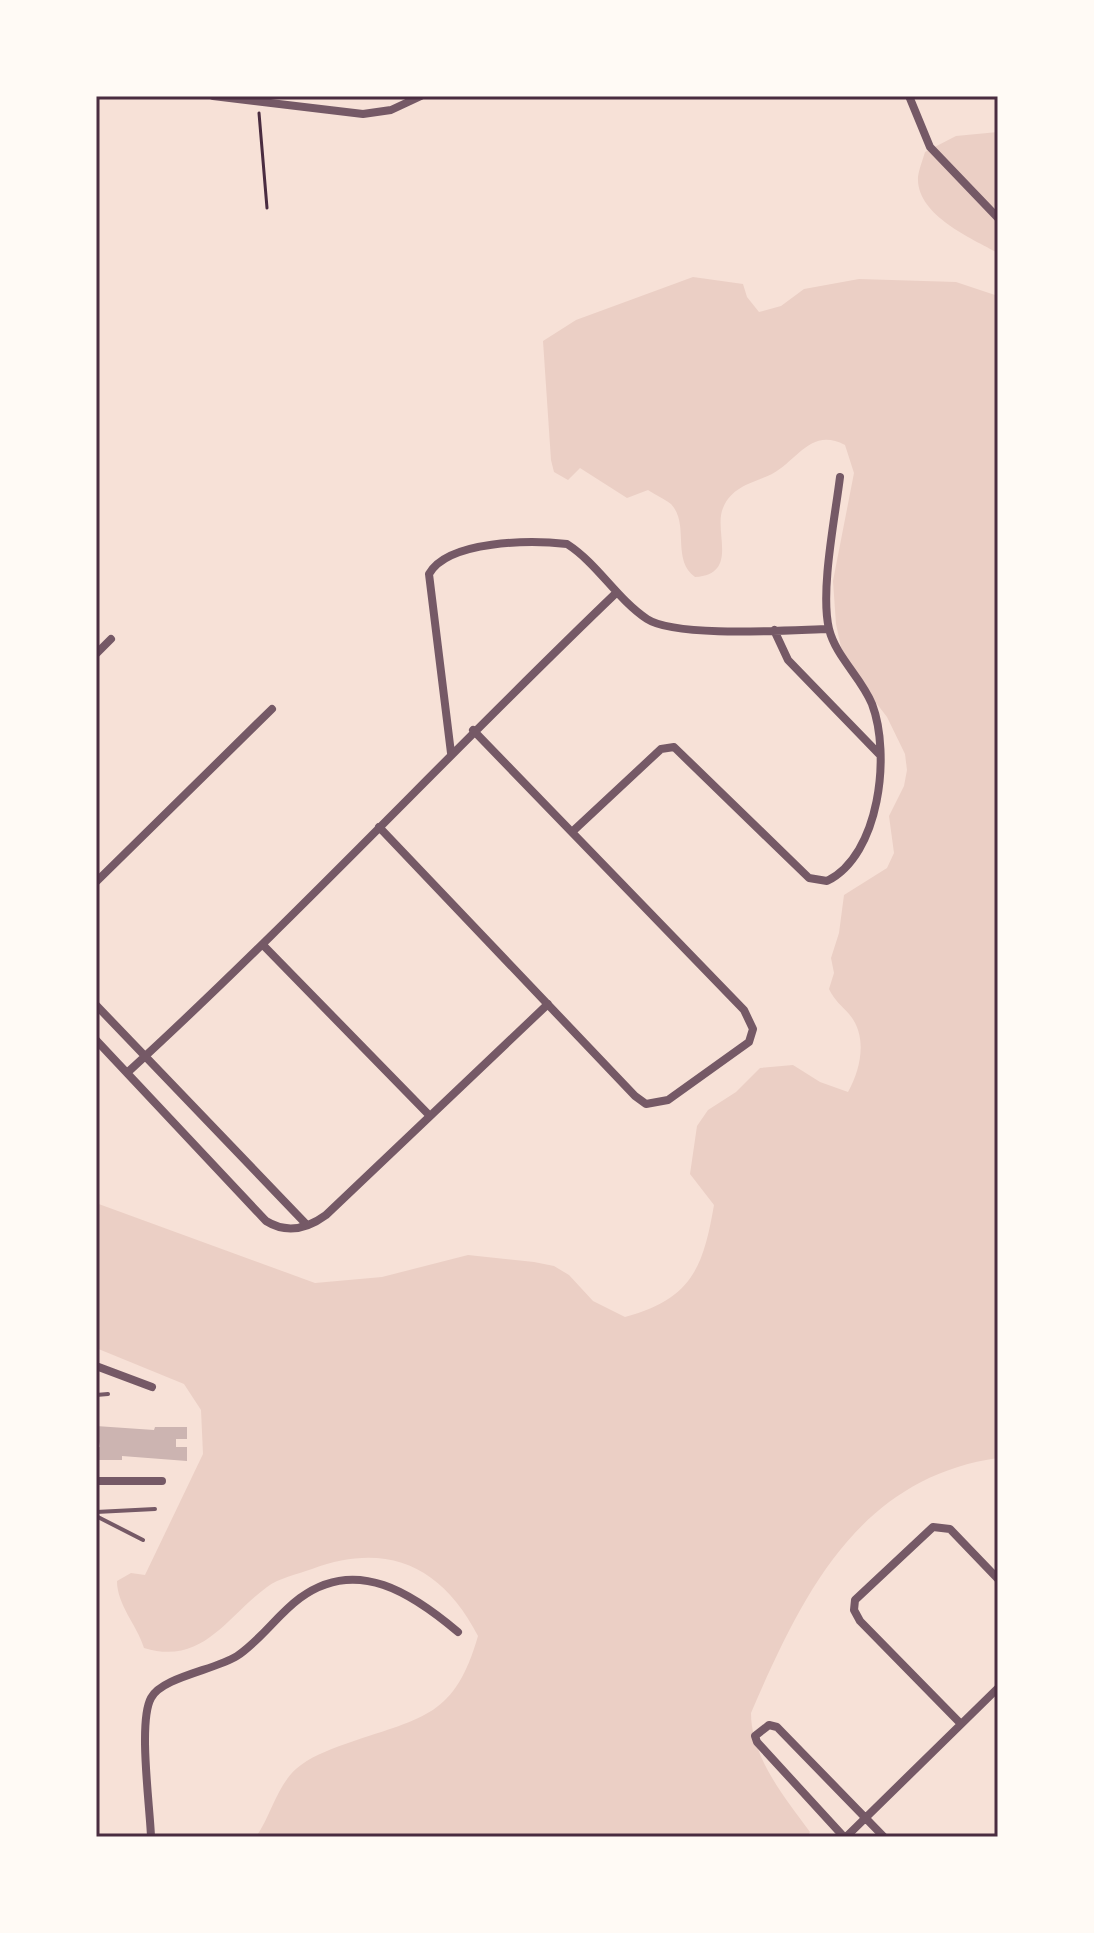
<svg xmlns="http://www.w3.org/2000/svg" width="1094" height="1933" font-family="Karla,sans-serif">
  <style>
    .green { fill: #ebcfc5 }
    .building { fill: #ccb4b1 }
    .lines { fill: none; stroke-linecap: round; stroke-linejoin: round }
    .path { stroke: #4a2c40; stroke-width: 3 }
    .service { stroke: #755966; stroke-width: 4 }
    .minor { stroke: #755966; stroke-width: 8 }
    .neatline { fill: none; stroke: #4a2c40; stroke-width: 3 }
  </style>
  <rect width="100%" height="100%" fill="#f7e1d7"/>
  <path class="green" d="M 998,132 L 998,253 C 971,238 916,215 918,177 C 919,169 923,159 925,152 L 956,136 Z
    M 693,277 L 743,284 L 747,297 L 759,312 L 781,306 L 804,289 L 859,279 L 956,282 L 998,296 L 998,1458 C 858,1478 802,1595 751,1713 C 751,1757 785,1798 810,1832 L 807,1837 L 256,1837 C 272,1814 278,1781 301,1765 C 316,1754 334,1748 351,1742 C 424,1717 455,1716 478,1636 C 442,1566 387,1541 312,1569 C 298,1574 279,1578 267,1587 C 226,1617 203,1666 144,1648 C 137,1625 117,1605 117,1581 L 131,1573 L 145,1575 L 203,1454 L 201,1410 L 184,1384 L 96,1348 L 96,1203 L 315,1283 L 382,1277 L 468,1255 L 534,1262 L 554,1266 L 569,1275 L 593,1301 L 625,1317 C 691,1299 703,1269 714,1205 L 690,1174 L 697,1126 L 708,1110 L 736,1092 L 760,1068 L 793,1065 L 820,1082 L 848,1092 C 861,1069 868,1036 849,1014 C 841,1005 835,1001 829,989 L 834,973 L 831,958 L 839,933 L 844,895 L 887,868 L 894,853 L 889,816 L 904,786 L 907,770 L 905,754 L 887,717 L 844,661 L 836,624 L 833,581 L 854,473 L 845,445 C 811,427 798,460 772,474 C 753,483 732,486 723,508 C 713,531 740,574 695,577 C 671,560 690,524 671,504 C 665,499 655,495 648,490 L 627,498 L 580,468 L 568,480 L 554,472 L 551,460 L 543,341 L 576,320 Z"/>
  <path class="building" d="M 96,1426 L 154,1430 L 155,1427 L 187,1427 L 187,1439 L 176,1439 L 176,1447 L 187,1447 L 187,1461 L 122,1456 L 122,1460 L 96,1460 L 96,1447 L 100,1447 Z"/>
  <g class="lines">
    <path class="path" d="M 259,113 L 267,208"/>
    <path class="service" d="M 96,1395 L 108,1394
      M 96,1512 L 155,1509
      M 96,1516 L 143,1540"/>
    <path class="minor" d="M 213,96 L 363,114 L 391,110 L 421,96
      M 909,96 L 930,147 L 998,218
      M 774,630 L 788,660 L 879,754
      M 96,654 L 111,639
      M 451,753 L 429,574 C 448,540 531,540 567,544 C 598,564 616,598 647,619 C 676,638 790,630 829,629
      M 379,827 L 635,1096 L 646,1104 L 668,1100 L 749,1042 L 753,1029 L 744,1010 L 473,730
      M 572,832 L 661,749 L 674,747 L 809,878 L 827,881 C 880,855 891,754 872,704 C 861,677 836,657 829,629 C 820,591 835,518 840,477
      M 96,882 L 272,709
      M 263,945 L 430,1116
      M 96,1005 L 307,1225
      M 96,1040 L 266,1221 C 287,1234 307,1229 326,1215 L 548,1004
      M 128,1072 C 296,918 451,751 615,594
      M 96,1366 L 152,1387
      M 96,1481 L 162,1481
      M 961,1724 L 860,1621 L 854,1610 L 855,1600 L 933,1527 L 950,1529 L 998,1579
      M 151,1837 C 150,1806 138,1722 151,1698 C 162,1677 215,1670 237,1656 C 261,1640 277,1615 300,1598 C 357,1556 413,1594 458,1632
      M 844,1837 L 757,1742 L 755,1736 L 769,1725 L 777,1727 L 884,1837
      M 846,1837 L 998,1688"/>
  </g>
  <rect width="1094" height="1933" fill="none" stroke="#fffaf5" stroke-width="196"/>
  <rect x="98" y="98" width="898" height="1737" class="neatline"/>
</svg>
